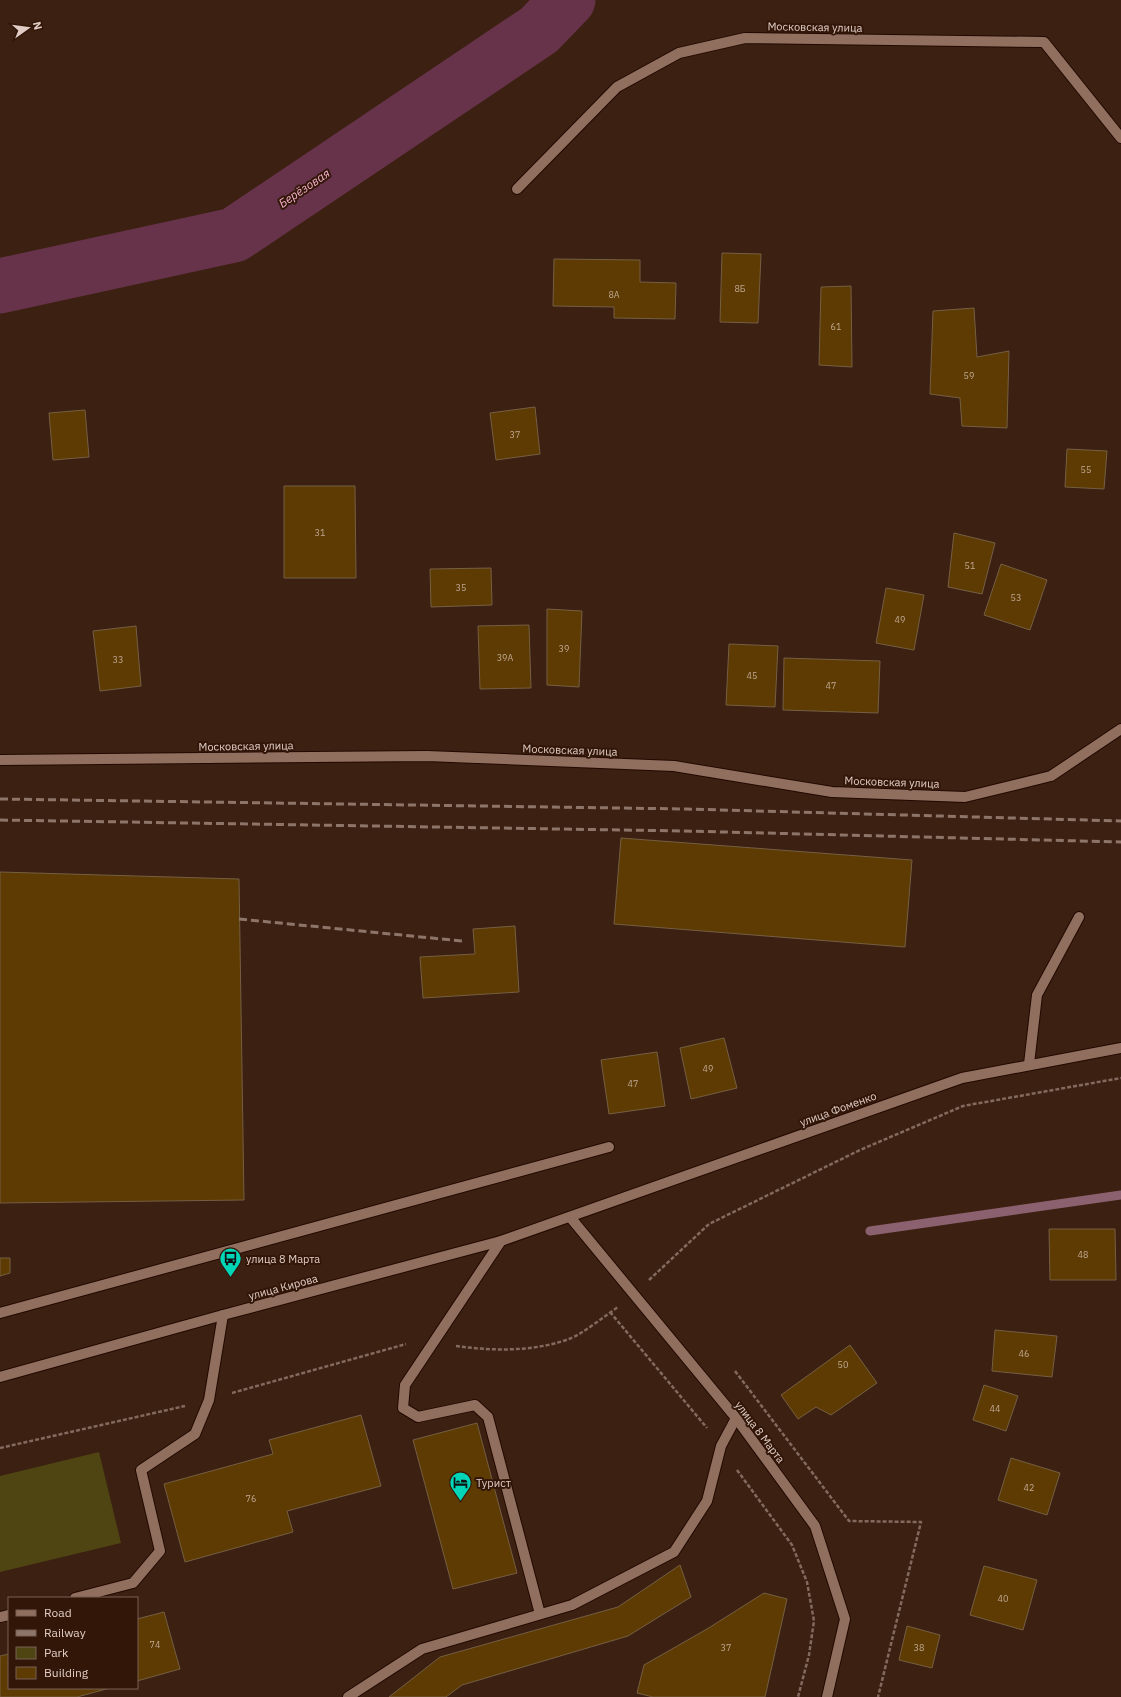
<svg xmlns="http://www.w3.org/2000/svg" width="1121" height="1697" font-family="'IBM Plex Sans',sans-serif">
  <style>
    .green { fill: #4f4513 }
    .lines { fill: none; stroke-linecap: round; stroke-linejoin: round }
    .stream { stroke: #8c616f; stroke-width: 9 }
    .river { stroke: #67334a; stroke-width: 55 }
    .building { fill: #5d3b02; stroke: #755f43 }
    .service-casing { stroke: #220900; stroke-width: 12 }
    .minor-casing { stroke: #220900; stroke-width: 12 }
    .tertiary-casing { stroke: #220900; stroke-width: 12 }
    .path { stroke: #836a5f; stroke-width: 2.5; stroke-dasharray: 4 2; stroke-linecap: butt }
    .service { stroke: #916f5f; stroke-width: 10 }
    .minor { stroke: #916f5f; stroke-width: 10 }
    .tertiary { stroke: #916f5f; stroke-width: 10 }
    .rail { stroke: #8d756a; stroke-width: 3; stroke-dasharray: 8 4; stroke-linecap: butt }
    .labels { text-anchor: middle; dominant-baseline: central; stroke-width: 4; stroke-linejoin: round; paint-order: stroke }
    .number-label { font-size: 9px; fill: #c0a894 }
    .street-label { font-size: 11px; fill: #e1cdc5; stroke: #321709 }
    .poi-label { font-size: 11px; fill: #e1cdc5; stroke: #321709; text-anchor: start }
    .water-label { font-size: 12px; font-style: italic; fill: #f7b1cc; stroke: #321709 }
  </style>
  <rect width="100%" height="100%" fill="#3c2012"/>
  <path class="green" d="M 99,1452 L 121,1543 L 0,1572 L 0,1476 Z"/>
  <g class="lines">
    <path class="stream" d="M 870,1231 L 1121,1195"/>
    <path class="river" d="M 0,286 L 234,235 L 539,30 L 568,0"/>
  </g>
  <path class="building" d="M 722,253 L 761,254 L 758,323 L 720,322 Z
    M 554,259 L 640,260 L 640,282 L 676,283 L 675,319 L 614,318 L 614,307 L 553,306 Z
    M 851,286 L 852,367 L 819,365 L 821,287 Z
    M 974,308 L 977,357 L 1009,351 L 1007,428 L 962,426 L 960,398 L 930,394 L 933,311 Z
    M 535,407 L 540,454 L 496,460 L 490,413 Z
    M 85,410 L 89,457 L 53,460 L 49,413 Z
    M 1067,449 L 1107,451 L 1104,489 L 1065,487 Z
    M 284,486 L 355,486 L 356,578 L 284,578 Z
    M 954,533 L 995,543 L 982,594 L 948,587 Z
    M 1001,564 L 1047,580 L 1030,630 L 984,615 Z
    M 491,568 L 492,605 L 431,607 L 430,569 Z
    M 886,588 L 924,595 L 914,650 L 876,643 Z
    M 547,609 L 582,611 L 579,687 L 547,685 Z
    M 529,625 L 531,688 L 480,689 L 478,626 Z
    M 136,626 L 141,686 L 100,691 L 93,631 Z
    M 729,644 L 778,646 L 775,707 L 726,705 Z
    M 784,658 L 880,661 L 878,713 L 783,710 Z
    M 621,838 L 912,860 L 905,947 L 614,924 Z
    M 0,872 L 239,879 L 244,1200 L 0,1203 Z
    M 515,926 L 519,992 L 423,998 L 420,957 L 475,954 L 473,929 Z
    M 724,1038 L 737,1088 L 691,1099 L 680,1048 Z
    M 657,1052 L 665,1106 L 609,1114 L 601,1060 Z
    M 1049,1229 L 1115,1229 L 1116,1280 L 1050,1280 Z
    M 0,1258 L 10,1258 L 10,1273 L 0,1276 Z
    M 995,1330 L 1057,1336 L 1052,1377 L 992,1371 Z
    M 850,1345 L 877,1383 L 831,1415 L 816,1407 L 798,1419 L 781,1395 Z
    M 984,1385 L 1018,1396 L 1006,1431 L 973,1420 Z
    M 361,1415 L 381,1486 L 287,1511 L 293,1532 L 185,1562 L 164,1484 L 273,1454 L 269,1440 Z
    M 477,1423 L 517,1573 L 453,1589 L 413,1440 Z
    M 1011,1458 L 1060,1473 L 1047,1515 L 998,1500 Z
    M 680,1565 L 691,1597 L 628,1636 L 462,1685 L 446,1697 L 389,1697 L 440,1657 L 618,1607 Z
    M 984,1566 L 1037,1580 L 1023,1630 L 970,1615 Z
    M 764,1593 L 787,1599 L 765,1697 L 653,1697 L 637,1693 L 644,1665 L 707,1629 Z
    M 164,1612 L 180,1669 L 137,1681 L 137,1619 Z
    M 907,1626 L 940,1635 L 932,1668 L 899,1660 Z
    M 9,1654 L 9,1688 L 110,1688 L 77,1697 L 0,1697 L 0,1656 Z"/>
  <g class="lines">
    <defs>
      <path id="service" d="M 1029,1064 L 1037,995 L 1079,917
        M 501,1241 L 405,1385 L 403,1408 L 418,1417 L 475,1405 L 488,1417 L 540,1614
        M 0,1313 L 609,1147
        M 75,1598 L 133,1583 L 160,1551 L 141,1470 L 195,1434 L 209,1400 L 223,1315
        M 0,1617 L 9,1615
        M 348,1697 L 422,1649 L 572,1605 L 674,1552 L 707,1501 L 721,1446 L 736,1418"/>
      <path id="minor" d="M 517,189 L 617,87 L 679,53 L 745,38 L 1044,42 L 1121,138
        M 0,760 L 427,756 L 674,766 L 832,792 L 965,797 L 1051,776 L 1121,729
        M 570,1217 L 736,1418 L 815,1526 L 845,1619 L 827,1697"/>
      <path id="tertiary" d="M 0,1377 L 223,1315 L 501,1241 L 962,1078 L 1121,1048"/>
    </defs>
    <use href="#service" class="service-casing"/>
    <use href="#minor" class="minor-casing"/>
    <use href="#tertiary" class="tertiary-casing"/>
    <path class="path" d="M 649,1280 L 709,1224 L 860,1150 L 963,1106 L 1121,1078
      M 610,1312 L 707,1428
      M 456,1346 C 493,1351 533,1352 569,1339 C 581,1335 606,1315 618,1307
      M 735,1371 L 849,1521 L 921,1522 L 878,1697
      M 232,1393 L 406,1344
      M 0,1448 L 185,1406
      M 737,1470 L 792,1545 L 807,1582 L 814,1621 L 809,1655 L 798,1697"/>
    <use href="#service" class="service"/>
    <use href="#minor" class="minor"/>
    <use href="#tertiary" class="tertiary"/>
    <path class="rail" d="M 0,799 L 686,809 L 1121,821
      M 0,820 L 684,831 L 1121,842
      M 239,919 L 462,941"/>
  </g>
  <defs>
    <symbol id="bus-pin" viewBox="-11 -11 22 30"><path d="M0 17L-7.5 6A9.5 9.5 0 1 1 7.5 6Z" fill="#00d5b7" stroke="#321709"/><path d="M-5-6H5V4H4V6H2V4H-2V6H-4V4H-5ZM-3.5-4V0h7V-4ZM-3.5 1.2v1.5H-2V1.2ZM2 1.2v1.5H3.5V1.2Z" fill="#111"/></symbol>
    <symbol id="hotel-pin" viewBox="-11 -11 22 30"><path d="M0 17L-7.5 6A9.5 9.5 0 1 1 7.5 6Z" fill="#00d5b7" stroke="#321709"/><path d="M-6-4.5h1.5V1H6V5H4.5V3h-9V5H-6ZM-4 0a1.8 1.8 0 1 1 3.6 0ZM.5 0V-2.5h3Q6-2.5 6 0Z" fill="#111"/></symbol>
  </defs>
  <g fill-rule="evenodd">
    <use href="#bus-pin" x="218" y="1246" width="25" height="34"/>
    <use href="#hotel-pin" x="448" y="1470" width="25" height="34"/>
  </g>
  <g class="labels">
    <g class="number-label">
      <text x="740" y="288">8Б</text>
      <text x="614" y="294">8А</text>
      <text x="836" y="326">61</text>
      <text x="969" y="375">59</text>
      <text x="515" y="434">37</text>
      <text x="1086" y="469">55</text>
      <text x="320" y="532">31</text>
      <text x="970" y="565">51</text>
      <text x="461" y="587">35</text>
      <text x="1016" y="597">53</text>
      <text x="900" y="619">49</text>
      <text x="564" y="648">39</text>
      <text x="505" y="657">39А</text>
      <text x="118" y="659">33</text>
      <text x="752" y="675">45</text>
      <text x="831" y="685">47</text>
      <text x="708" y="1068">49</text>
      <text x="633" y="1083">47</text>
      <text x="1083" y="1254">48</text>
      <text x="1024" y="1353">46</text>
      <text x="843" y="1364">50</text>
      <text x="995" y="1408">44</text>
      <text x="1029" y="1487">42</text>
      <text x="251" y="1498">76</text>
      <text x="1003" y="1598">40</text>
      <text x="155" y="1644">74</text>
      <text x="726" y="1647">37</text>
      <text x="919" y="1647">38</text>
    </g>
    <g class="street-label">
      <text transform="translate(815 27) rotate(1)">Московская улица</text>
      <text transform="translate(246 746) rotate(-1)">Московская улица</text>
      <text transform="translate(570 750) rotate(2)">Московская улица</text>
      <text transform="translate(892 782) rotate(2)">Московская улица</text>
      <text transform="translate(838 1109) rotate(-20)">улица Фоменко</text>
      <text transform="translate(283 1287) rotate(-15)">улица Кирова</text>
      <text transform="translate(760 1432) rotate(53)">улица 8 Марта</text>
    </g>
    <g class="poi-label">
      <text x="246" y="1259">улица 8 Марта</text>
      <text x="476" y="1483">Турист</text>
    </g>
    <g class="water-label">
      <text transform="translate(304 188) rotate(-34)">Берёзовая</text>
    </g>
  </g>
  <rect x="8" y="1597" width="130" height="92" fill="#321709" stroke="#786054"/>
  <rect x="16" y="1610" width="20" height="6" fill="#916f5f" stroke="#786054"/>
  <text x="44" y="1617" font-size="12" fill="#e1cdc5">Road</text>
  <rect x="16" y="1630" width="20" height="6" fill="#8d756a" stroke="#786054"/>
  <text x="44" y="1637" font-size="12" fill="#e1cdc5">Railway</text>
  <rect x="16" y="1647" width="20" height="12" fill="#4f4513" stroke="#786054"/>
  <text x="44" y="1657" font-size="12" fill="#e1cdc5">Park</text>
  <rect x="16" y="1667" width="20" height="12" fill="#5d3b02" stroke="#786054"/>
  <text x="44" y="1677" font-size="12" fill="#e1cdc5">Building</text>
  <g transform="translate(28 28) rotate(76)" stroke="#321709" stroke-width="3" paint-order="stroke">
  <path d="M0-3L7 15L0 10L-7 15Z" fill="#e1cdc5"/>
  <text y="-6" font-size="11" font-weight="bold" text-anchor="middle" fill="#e1cdc5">N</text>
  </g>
</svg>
